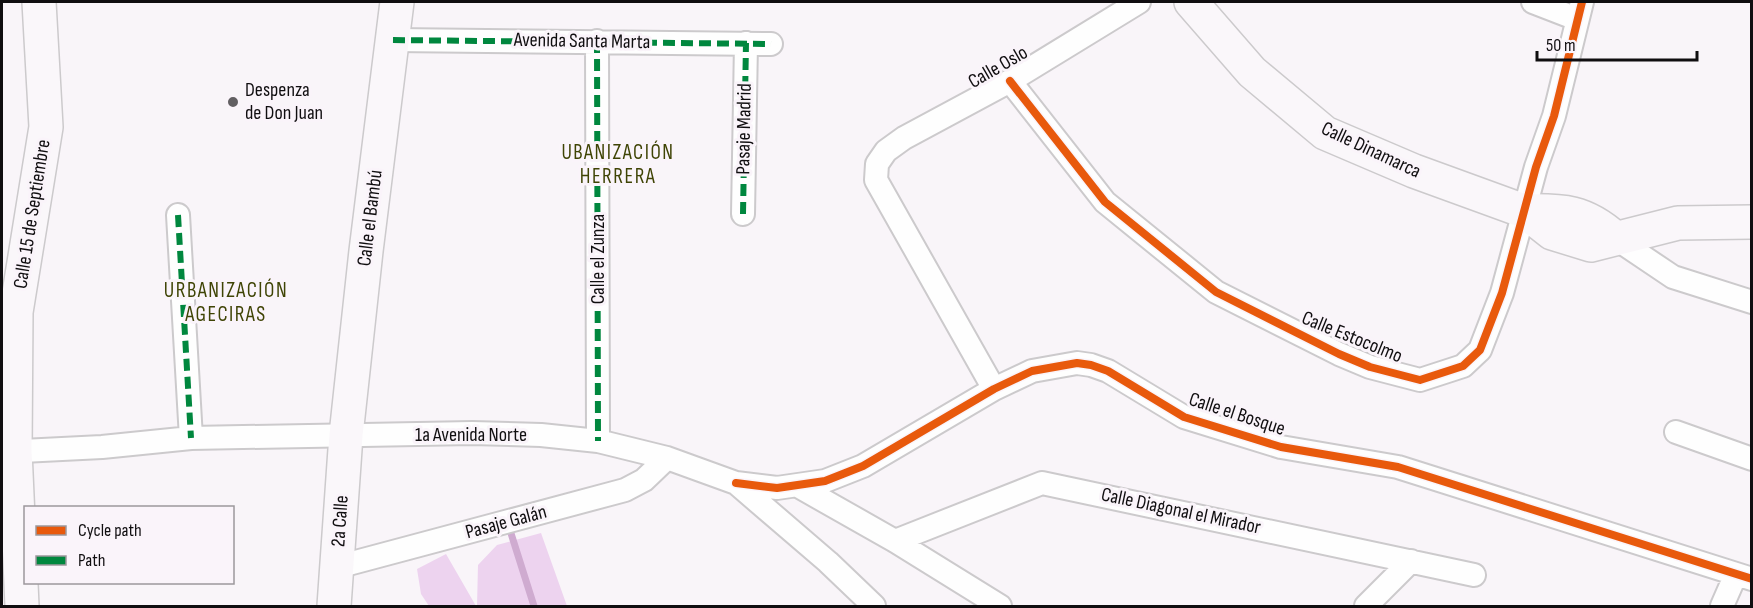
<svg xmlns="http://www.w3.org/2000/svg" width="1753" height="608" font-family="'Sofia Sans Condensed',sans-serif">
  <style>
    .green { fill: #edd3ef }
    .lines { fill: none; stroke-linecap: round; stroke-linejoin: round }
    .stream { stroke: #cfabd0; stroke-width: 7 }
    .street-casing { stroke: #cccacc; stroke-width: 26 }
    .secondary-casing { stroke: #cccacc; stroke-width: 36 }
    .street { stroke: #fefefe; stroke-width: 22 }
    .secondary { stroke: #faf7fa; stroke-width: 33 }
    .quiet { stroke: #00873e; stroke-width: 6; stroke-dasharray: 12 6; stroke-linecap: butt }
    .cycleway-casing { stroke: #faf4fa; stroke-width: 11 }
    .cycleway { stroke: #e8590c; stroke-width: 8 }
    .poi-dot { fill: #625f62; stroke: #faf4fa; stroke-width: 2 }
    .labels { text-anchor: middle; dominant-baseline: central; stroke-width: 6; stroke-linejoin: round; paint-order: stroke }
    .street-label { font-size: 20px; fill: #100e10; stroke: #faf4fa }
    .poi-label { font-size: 20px; fill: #100e10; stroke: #faf4fa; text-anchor: start }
    .neighbourhood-label { font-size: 21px; letter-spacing: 1.5px; fill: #3f4405; stroke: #faf4fa }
  </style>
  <rect width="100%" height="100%" fill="#f9f5f9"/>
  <path class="green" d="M 541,533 L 567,606 L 477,606 L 478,565 L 497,545 Z
    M 446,554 L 476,606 L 429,606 L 421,594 L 417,569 Z"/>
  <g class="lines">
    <path class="stream" d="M 509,527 L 534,606"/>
    <defs>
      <path id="street" d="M 1533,2 L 1577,19
        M 393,40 L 771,44
        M 597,41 L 598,441
        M 1010,81 L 1105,202 L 1216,292 L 1339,354 L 1370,367 L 1420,380 L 1463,366 L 1480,350 L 1502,293 L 1536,167 L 1554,116 L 1582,2
        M 743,214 L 746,43
        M 178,215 L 191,438
        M 1615,238 L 1673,277 L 1752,302
        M 994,389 L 876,180 L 877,164 L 886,151 L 904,138 L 1010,81 L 1139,2
        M 1676,432 L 1752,459
        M 2,452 L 102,447 L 191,438 L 472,433 L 541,435 L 598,441 L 667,458 L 736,483 L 828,562 L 874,606
        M 736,483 L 777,488 L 825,481 L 863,466 L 994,389 L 1032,371 L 1077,363 L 1091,365 L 1108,371 L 1184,417 L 1281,447 L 1398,467 L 1752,579
        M 798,486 L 895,541 L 1000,606
        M 895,541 L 1042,483 L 1474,575
        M 337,567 L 625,490 L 644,480 L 667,458
        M 1366,606 L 1411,561
        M 1722,606 L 1736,574"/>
      <path id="secondary" d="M 1191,2 L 1252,72 L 1325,133 L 1414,171 L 1524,211 L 1552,233 L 1591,245 L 1678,223 L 1752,222
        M 1524,211 C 1563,210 1585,211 1615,238
        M 22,606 L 15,451 L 16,312 L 46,127 L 39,2
        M 334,606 L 346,435 L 366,251 L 397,2"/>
    </defs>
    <use href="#street" class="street-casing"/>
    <use href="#secondary" class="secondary-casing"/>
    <use href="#street" class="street"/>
    <use href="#secondary" class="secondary"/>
    <path class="quiet" d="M 393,40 L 771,44
      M 597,41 L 598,441
      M 743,214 L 746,43
      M 178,215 L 191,438"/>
    <defs>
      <path id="cycleway" d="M 1010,81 L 1105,202 L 1216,292 L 1339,354 L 1370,367 L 1420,380 L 1463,366 L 1480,350 L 1502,293 L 1536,167 L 1554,116 L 1582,2
        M 736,483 L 777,488 L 825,481 L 863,466 L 994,389 L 1032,371 L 1077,363 L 1091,365 L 1108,371 L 1184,417 L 1281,447 L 1398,467 L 1752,579"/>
    </defs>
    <use href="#cycleway" class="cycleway-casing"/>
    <use href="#cycleway" class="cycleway"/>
  </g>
  <circle class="poi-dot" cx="233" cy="102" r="6"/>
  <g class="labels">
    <g class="street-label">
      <text transform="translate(582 41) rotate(1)">Avenida Santa Marta</text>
      <text transform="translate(998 67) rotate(-30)">Calle Oslo</text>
      <text transform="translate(744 129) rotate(-89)">Pasaje Madrid</text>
      <text transform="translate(1371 150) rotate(25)">Calle Dinamarca</text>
      <text transform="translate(32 214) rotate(-81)">Calle 15 de Septiembre</text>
      <text transform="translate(370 218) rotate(-83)">Calle el Bambú</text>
      <text transform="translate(598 259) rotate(-90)">Calle el Zunza</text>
      <text transform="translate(1352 337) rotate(22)">Calle Estocolmo</text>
      <text transform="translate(1237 414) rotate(18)">Calle el Bosque</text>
      <text x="471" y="435">1a Avenida Norte</text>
      <text transform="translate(1181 511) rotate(12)">Calle Diagonal el Mirador</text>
      <text transform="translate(340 521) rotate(-86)">2a Calle</text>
      <text transform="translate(506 522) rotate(-15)">Pasaje Galán</text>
    </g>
    <g class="poi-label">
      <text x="245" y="90">Despenza<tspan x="245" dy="23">de Don Juan</tspan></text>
    </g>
    <g class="neighbourhood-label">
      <text x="618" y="152">UBANIZACIÓN<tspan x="618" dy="24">HERRERA</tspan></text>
      <text x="226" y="290">URBANIZACIÓN<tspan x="226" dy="24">AGECIRAS</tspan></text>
    </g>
  </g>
  <rect width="1753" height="608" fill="none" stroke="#100e10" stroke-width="6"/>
  <rect x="24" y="506" width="210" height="78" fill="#faf4fa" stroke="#9c989c" stroke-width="1.5"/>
  <rect x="36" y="526" width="30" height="9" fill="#e8590c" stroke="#9c989c" stroke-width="1.5"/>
  <text x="78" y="536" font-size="18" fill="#100e10">Cycle path</text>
  <rect x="36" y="556" width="30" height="9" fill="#00873e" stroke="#9c989c" stroke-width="1.5"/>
  <text x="78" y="566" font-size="18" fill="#100e10">Path</text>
  <path d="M1537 51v9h160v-9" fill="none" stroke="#100e10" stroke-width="3"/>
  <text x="1546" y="51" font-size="18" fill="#100e10" stroke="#faf4fa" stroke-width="4.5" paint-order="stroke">50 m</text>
</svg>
